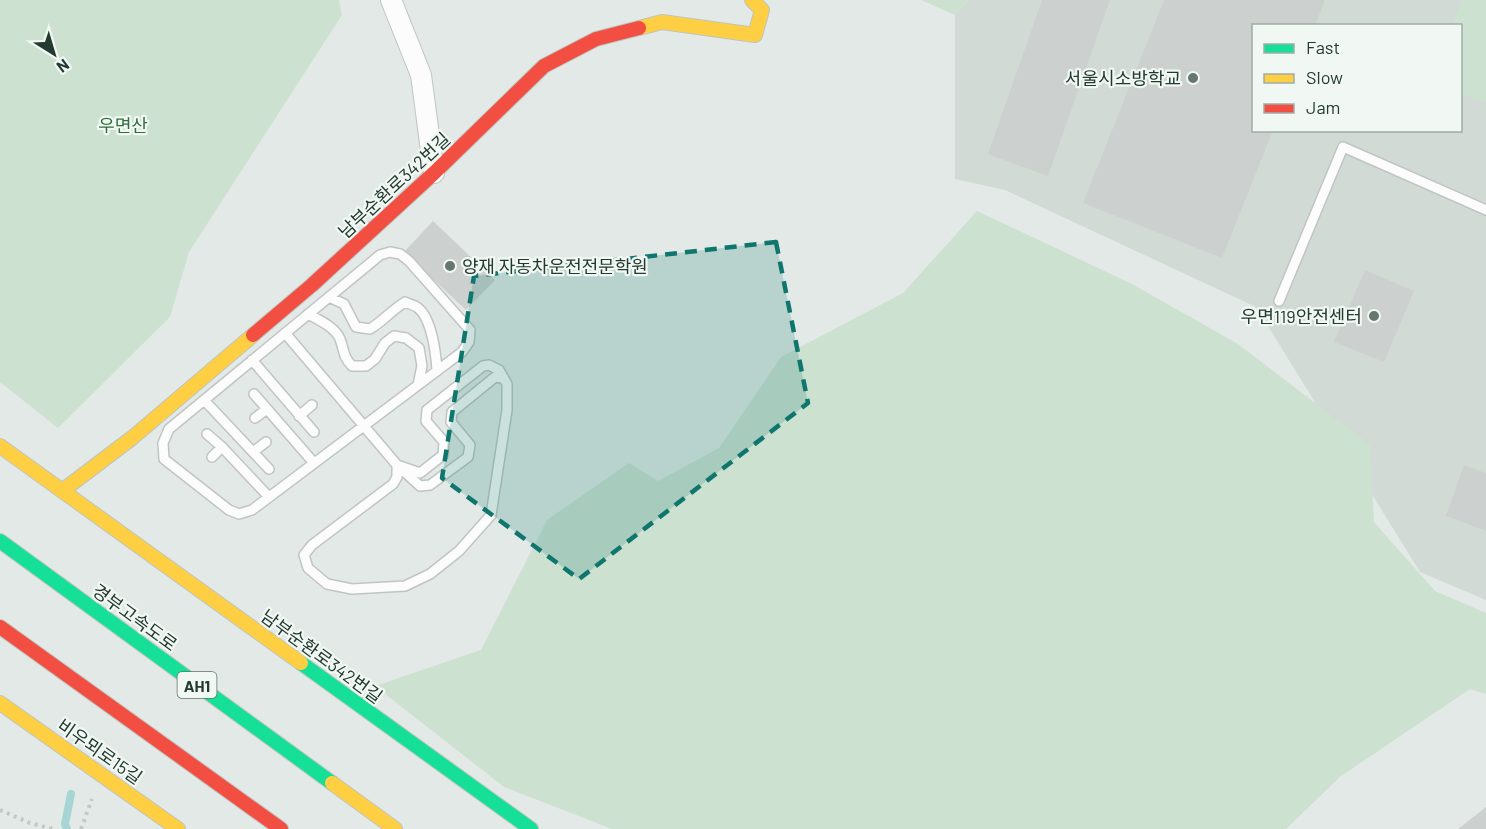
<svg xmlns="http://www.w3.org/2000/svg" width="1486" height="829" font-family="Barlow,'Noto Sans KR',sans-serif">
  <style>
    .built { fill: #d2dad5; fill-rule: evenodd }
    .green { fill: #cde1d1 }
    .lines { fill: none; stroke-linecap: round; stroke-linejoin: round }
    .stream { stroke: #a6d5d4; stroke-width: 8 }
    .building { fill: #ccd1cf }
    .lane-casing { stroke: #c0c5c3; stroke-width: 12 }
    .street-casing { stroke: #c0c5c3; stroke-width: 22 }
    .fast-casing { stroke: #bec5c1; stroke-width: 16 }
    .slow-casing { stroke: #bec5c1; stroke-width: 16 }
    .jam-casing { stroke: #bec5c1; stroke-width: 16 }
    .path { stroke: #c0c9c4; stroke-width: 4; stroke-dasharray: 3 4.5; stroke-linecap: butt }
    .lane { stroke: #fbfcfb; stroke-width: 9 }
    .street { stroke: #fbfcfb; stroke-width: 20 }
    .fast { stroke: #16e098; stroke-width: 14 }
    .slow { stroke: #ffcf43; stroke-width: 14 }
    .jam { stroke: #f24e42; stroke-width: 14 }
    .marked { fill: #0f766e; fill-opacity: 0.2; stroke: #0f766e; stroke-width: 4.5; stroke-dasharray: 12 8; stroke-linejoin: round }
    .poi-dot { fill: #667770; stroke: #f1f8f4; stroke-width: 2 }
    .labels { text-anchor: middle; dominant-baseline: central; stroke-width: 4.5; stroke-linejoin: round; paint-order: stroke }
    .shield { fill: #f1f8f4; stroke: #61736b; stroke-width: 1.5 }
    .shield-label { font-size: 16px; font-weight: bold; fill: #233a30 }
    .poi-label { font-size: 18px; fill: #233a30; stroke: #f1f8f4; text-anchor: end }
    .park-label { font-size: 18px; fill: #2f6f3e; stroke: #f1f8f4 }
    .street-label { font-size: 18px; fill: #233a30; stroke: #f1f8f4 }
  </style>
  <rect width="100%" height="100%" fill="#e3e9e6"/>
  <path class="built" d="M 968,0 L 1486,0 L 1486,600 L 1420,572 L 1256,307 L 1005,190 L 955,179 L 955,15 ZM 1254,26 L 1460,26 L 1460,130 L 1254,130 Z"/>
  <path class="green" d="M 0,0 L 339,0 L 342,15 L 189,252 L 170,317 L 58,428 L 0,382 Z
    M 921,0 L 968,0 L 955,15 Z
    M 1462,0 L 1486,0 L 1486,103 L 1461,93 L 1460,26 L 1452,25 Z
    M 977,211 L 1132,284 L 1238,344 L 1370,445 L 1374,522 L 1435,591 L 1486,613 L 1486,694 L 1470,689 L 1341,776 L 1286,829 L 612,829 L 504,787 L 375,686 L 481,650 L 547,520 L 629,463 L 658,481 L 719,448 L 781,357 L 903,293 Z"/>
  <g class="lines">
    <path class="stream" d="M 67,829 L 65,824 L 71,794"/>
  </g>
  <path class="building" d="M 1042,0 L 1110,0 L 1048,176 L 988,154 Z
    M 1164,0 L 1325,0 L 1315,26 L 1254,26 L 1254,130 L 1273,130 L 1222,258 L 1083,203 Z
    M 433,221 L 495,280 L 466,310 L 404,252 Z
    M 1365,270 L 1414,291 L 1384,362 L 1334,342 Z
    M 1464,465 L 1486,473 L 1486,531 L 1446,516 Z
    M 1486,807 L 1486,829 L 1458,829 Z"/>
  <g class="lines">
    <defs>
      <path id="lane" d="M 390,252 L 400,254 L 409,261 L 470,330 L 469,342 L 462,352 L 252,510 L 239,514 L 229,510 L 164,459 L 163,443 L 169,429 L 380,255 Z
        M 329,297 L 344,304 L 356,327 L 370,329 C 383,321 392,310 405,302 C 409,304 415,305 418,308 C 432,319 436,354 437,371
        M 1279,301 L 1343,147 L 1486,210
        M 308,314 C 319,320 335,327 340,339 C 345,352 342,355 352,366 L 366,366 L 375,359 L 385,343 L 394,336 L 406,338 L 419,348 L 422,366 L 418,385
        M 285,333 L 397,465 L 420,486 L 430,485 L 468,457 L 470,445 L 451,422 L 452,412 L 495,377 L 503,378
        M 252,360 L 314,432
        M 489,365 L 499,370 L 507,384 L 507,410 L 491,515 L 459,551 L 430,574 L 405,586 L 352,589 L 327,584 L 308,568 L 304,555 L 312,545 L 393,484 L 397,477 L 397,465 L 420,473 L 443,455 L 444,442 L 426,421 L 427,410 L 483,366 Z
        M 254,394 L 314,463
        M 204,400 L 269,469
        M 299,416 L 312,405
        M 255,418 L 267,409
        M 207,434 L 222,447 L 269,497
        M 253,452 L 266,442
        M 212,457 L 222,447"/>
      <path id="street" d="M 391,0 L 421,75 L 434,173"/>
      <path id="fast" d="M 0,541 L 332,783
        M 301,663 L 531,829"/>
      <path id="slow" d="M 639,28 L 662,22 L 755,35 L 762,10 L 752,0
        M 0,446 L 301,663
        M 62,491 L 132,438 L 253,335
        M 0,703 L 178,829
        M 332,783 L 395,829"/>
      <path id="jam" d="M 253,335 L 312,285 L 434,173 L 544,66 L 596,39 L 639,28
        M 0,627 L 281,829"/>
    </defs>
    <use href="#lane" class="lane-casing"/>
    <use href="#street" class="street-casing"/>
    <use href="#fast" class="fast-casing"/>
    <use href="#slow" class="slow-casing"/>
    <use href="#jam" class="jam-casing"/>
    <path class="path" d="M 0,810 L 30,823 L 53,829
      M 81,829 L 92,799"/>
    <use href="#lane" class="lane"/>
    <use href="#street" class="street"/>
    <use href="#fast" class="fast"/>
    <use href="#slow" class="slow"/>
    <use href="#jam" class="jam"/>
  </g>
  <path class="marked" d="M 776,242 L 808,403 L 579,579 L 442,478 L 474,276 Z"/>
  <g class="poi-dot">
    <circle cx="1193" cy="78" r="6"/>
    <circle cx="450" cy="266" r="6"/>
    <circle cx="1374" cy="316" r="6"/>
  </g>
  <g class="labels">
    <rect class="shield" x="177.5" y="672" width="39" height="26" rx="4.5"/>
    <g class="shield-label">
      <text x="197" y="685">AH1</text>
    </g>
    <g class="poi-label">
      <text x="1181" y="78">서울시소방학교</text>
      <text x="462" y="266" text-anchor="start">양재 자동차운전전문학원</text>
      <text x="1362" y="316">우면119안전센터</text>
    </g>
    <g class="park-label">
      <text x="123" y="125">우면산</text>
    </g>
    <g class="street-label">
      <text transform="translate(394 185) rotate(-43)">남부순환로342번길</text>
      <text transform="translate(135 617) rotate(36)">경부고속도로</text>
      <text transform="translate(322 656) rotate(36)">남부순환로342번길</text>
      <text transform="translate(100 751) rotate(35)">비우뫼로15길</text>
    </g>
  </g>
  <rect x="1252" y="24" width="210" height="108" fill="#f1f8f4" stroke="#9faca6" stroke-width="1.5"/>
  <rect x="1264" y="44" width="30" height="9" fill="#16e098" stroke="#9faca6" stroke-width="1.5"/>
  <text x="1306" y="54" font-size="18" fill="#233a30">Fast</text>
  <rect x="1264" y="74" width="30" height="9" fill="#ffcf43" stroke="#9faca6" stroke-width="1.5"/>
  <text x="1306" y="84" font-size="18" fill="#233a30">Slow</text>
  <rect x="1264" y="104" width="30" height="9" fill="#f24e42" stroke="#9faca6" stroke-width="1.5"/>
  <text x="1306" y="114" font-size="18" fill="#233a30">Jam</text>
  <g transform="translate(54 54) rotate(143)" stroke="#f1f8f4" stroke-width="4.5" paint-order="stroke">
  <path d="M0-4.5L10 22L0 15L-10 22Z" fill="#233a30"/>
  <text y="-9" font-size="16" font-weight="bold" text-anchor="middle" fill="#233a30">N</text>
  </g>
</svg>
